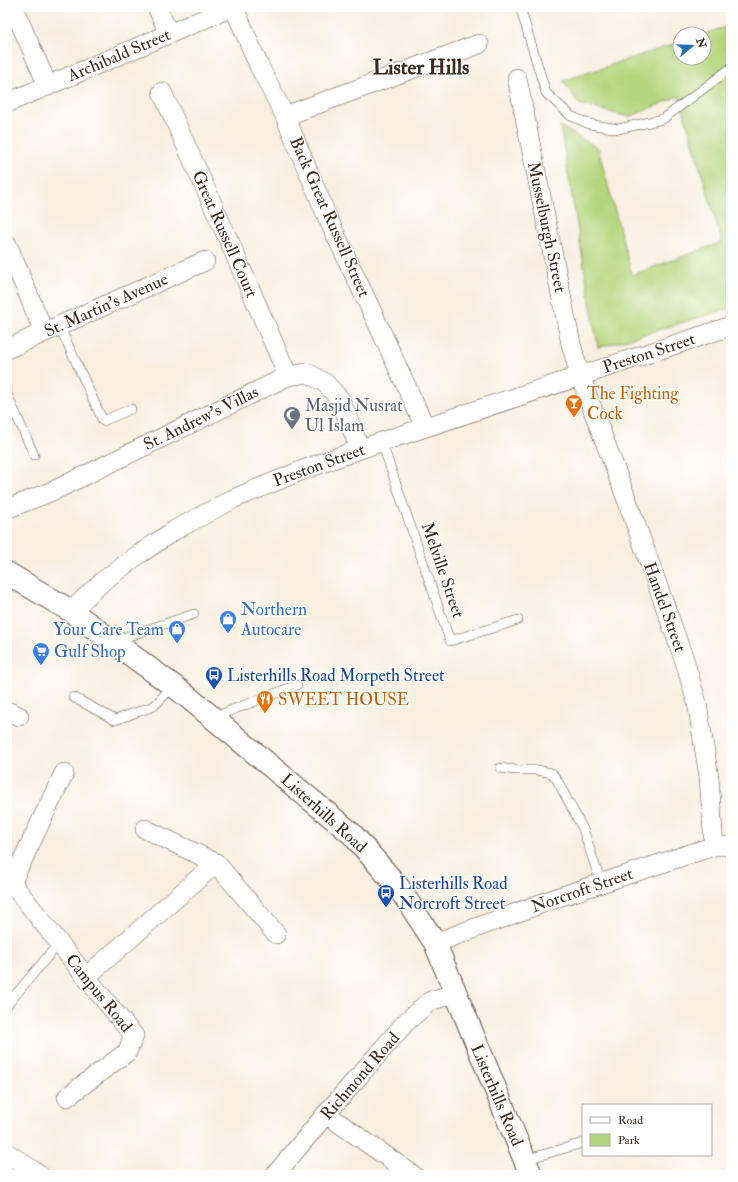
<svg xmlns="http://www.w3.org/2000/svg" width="738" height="1182" font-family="'IM FELL Double Pica',serif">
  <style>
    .green { fill: #b5d57d; stroke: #78804e }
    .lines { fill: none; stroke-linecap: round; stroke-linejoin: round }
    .lane-casing { stroke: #57483b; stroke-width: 10 }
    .street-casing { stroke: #57483b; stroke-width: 20 }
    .secondary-casing { stroke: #57483b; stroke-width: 24 }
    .lane { stroke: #fff; stroke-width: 9 }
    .street { stroke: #fff; stroke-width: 19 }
    .secondary { stroke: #fff; stroke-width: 22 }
    .labels { text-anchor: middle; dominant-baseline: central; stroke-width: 3; stroke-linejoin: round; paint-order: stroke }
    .street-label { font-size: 17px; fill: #3b2a1e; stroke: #fff }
    .food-label { font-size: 17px; fill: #c56008; stroke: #fff; text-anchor: start }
    .worship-label { font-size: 17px; fill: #5b616d; stroke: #fff; text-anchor: start }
    .shop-label { font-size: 17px; fill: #366cbe; stroke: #fff; text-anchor: start }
    .transit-label { font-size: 17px; fill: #164399; stroke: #fff; text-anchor: start }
    .district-label { font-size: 21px; font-weight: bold; fill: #3b2a1e; stroke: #fff }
  </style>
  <rect width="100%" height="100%" fill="#fff"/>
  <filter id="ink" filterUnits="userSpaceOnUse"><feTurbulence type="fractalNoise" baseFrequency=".025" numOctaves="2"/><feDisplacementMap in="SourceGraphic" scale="8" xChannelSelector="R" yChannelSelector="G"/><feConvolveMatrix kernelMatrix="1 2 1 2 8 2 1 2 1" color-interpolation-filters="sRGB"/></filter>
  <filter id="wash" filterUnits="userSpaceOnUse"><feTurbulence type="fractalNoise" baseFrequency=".012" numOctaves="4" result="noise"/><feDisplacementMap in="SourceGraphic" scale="16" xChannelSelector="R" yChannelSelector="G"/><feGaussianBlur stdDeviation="0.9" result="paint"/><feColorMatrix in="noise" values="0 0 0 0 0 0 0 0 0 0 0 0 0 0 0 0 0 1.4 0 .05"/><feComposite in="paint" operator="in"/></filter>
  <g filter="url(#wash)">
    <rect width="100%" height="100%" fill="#f8efe1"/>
    <path class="green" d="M 731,25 L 731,308 L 598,348 L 560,126 L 598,148 L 632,275 L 722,242 L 679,96 L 629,117 L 579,104 L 563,81 L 680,42 L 680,58 L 704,58 L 704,34 Z"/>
  </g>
  <g filter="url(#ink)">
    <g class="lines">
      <defs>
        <path id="lane" d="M 520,7 L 546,93 L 571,116 L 589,124 L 618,129 L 663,119 L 731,68
          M 59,325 L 103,421 L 131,409
          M 7,394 L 34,455
          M 382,443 L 450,641 L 518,620
          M 114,641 L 194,614
          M 73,697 L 115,720 L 154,706 L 173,686
          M 214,717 L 297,685
          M 500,768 L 515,770 L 537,770 L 552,773 L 557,780 L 583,829 L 601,883
          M 7,1005 L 59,943
          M 524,1160 L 583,1143"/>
        <path id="street" d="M 13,7 L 48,86
          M 157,7 L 169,34
          M 234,7 L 259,66 L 285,116 L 329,221 L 375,318 L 425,427
          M 517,78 L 571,344 L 580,376 L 627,500 L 684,659 L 697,703 L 709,777 L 714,846
          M 162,92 L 233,250 L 288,376
          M 7,103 L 232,7
          M 285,116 L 479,44
          M 7,244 L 44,332
          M 7,349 L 205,261
          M 7,509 L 55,490 L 288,376 L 308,373 L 325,383 L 340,399 L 360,449
          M 71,611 L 103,581 L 138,555 L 175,530 L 233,499 L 303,470 L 360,449 L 731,326
          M 7,711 L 19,716
          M 216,863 L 276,934
          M 7,877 L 86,977 L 134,1036 L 127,1052 L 67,1097
          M 12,882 L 64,773
          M 435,943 L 559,897 L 714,846 L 731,846
          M 86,977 L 216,863 L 145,829
          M 326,1114 L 413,1175
          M 7,1153 L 40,1175
          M 275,1175 L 326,1114 L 406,1022 L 430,1001 L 456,993"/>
        <path id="secondary" d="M 7,573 L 71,611 L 183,693 L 352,834 L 399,888 L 435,943 L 531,1175"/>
      </defs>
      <use href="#lane" class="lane-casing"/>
      <use href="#street" class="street-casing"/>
      <use href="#secondary" class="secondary-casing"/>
      <use href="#lane" class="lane"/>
      <use href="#street" class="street"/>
      <use href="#secondary" class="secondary"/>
    </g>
  </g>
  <defs>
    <symbol id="bar-pin" viewBox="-11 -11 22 30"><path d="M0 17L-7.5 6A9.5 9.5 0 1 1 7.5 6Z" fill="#e8710a" stroke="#fff"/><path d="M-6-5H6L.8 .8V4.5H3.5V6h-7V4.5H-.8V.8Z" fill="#fff"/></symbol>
    <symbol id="mosque-pin" viewBox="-11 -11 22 30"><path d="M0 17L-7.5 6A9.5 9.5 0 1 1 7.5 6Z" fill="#6b7280" stroke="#fff"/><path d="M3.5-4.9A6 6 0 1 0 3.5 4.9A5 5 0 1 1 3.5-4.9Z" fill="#fff"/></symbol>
    <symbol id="shop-pin" viewBox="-11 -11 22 30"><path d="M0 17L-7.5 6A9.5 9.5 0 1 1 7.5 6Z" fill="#3f7fe0" stroke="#fff"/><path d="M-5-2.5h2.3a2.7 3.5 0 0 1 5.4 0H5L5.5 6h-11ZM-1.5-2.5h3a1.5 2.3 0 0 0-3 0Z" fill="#fff"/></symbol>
    <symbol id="supermarket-pin" viewBox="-11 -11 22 30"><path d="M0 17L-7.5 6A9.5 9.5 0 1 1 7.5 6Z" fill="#3f7fe0" stroke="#fff"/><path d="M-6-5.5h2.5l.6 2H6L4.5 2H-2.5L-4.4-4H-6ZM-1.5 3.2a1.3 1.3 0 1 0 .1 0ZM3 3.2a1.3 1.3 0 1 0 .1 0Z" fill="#fff"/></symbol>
    <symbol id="bus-pin" viewBox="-11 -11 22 30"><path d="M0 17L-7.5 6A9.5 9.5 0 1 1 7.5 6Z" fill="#1a4fb4" stroke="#fff"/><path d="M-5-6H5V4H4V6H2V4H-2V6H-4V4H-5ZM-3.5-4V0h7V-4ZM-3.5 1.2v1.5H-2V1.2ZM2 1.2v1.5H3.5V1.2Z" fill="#fff"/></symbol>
    <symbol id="restaurant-pin" viewBox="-11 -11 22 30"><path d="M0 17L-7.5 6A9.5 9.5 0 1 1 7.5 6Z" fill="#e8710a" stroke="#fff"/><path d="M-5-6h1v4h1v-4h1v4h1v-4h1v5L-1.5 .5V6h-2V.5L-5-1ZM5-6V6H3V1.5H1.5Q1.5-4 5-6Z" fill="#fff"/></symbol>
  </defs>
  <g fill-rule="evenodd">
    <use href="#bar-pin" x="564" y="393" width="20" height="27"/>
    <use href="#mosque-pin" x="282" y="405" width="20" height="27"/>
    <use href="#shop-pin" x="218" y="609" width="20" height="27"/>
    <use href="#shop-pin" x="167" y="619" width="20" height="27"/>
    <use href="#supermarket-pin" x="31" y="641" width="20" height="27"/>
    <use href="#bus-pin" x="204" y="665" width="20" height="27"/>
    <use href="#restaurant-pin" x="255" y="689" width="20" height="27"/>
    <use href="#bus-pin" x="376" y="883" width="20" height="27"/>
  </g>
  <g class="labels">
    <g class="street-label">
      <text transform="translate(119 55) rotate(-23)">Archibald Street</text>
      <text transform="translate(330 217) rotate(66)">Back Great Russell Street</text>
      <text transform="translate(547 227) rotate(78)">Musselburgh Street</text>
      <text transform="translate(225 234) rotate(66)">Great Russell Court</text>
      <text transform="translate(106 305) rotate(-24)">St. Martin's Avenue</text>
      <text transform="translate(649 353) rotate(-18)">Preston Street</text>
      <text transform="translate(201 418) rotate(-26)">St. Andrew's Villas</text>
      <text transform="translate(319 465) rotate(-20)">Preston Street</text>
      <text transform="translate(443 570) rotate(71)">Melville Street</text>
      <text transform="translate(665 607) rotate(70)">Handel Street</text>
      <text transform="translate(324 813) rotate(42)">Listerhills Road</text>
      <text transform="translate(582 890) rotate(-19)">Norcroft Street</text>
      <text transform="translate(99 993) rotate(51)">Campus Road</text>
      <text transform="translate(360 1076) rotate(-49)">Richmond Road</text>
      <text transform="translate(497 1095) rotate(67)">Listerhills Road</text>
    </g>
    <g class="food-label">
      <text x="587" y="393">The Fighting<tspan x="587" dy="20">Cock</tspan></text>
      <text x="278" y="699">SWEET HOUSE</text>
    </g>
    <g class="worship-label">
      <text x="305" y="405">Masjid Nusrat<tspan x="305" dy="20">Ul Islam</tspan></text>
    </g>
    <g class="shop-label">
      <text x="241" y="609">Northern<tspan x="241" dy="20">Autocare</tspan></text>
      <text x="164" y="629" text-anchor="end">Your Care Team</text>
      <text x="54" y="651">Gulf Shop</text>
    </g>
    <g class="transit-label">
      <text x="227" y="675">Listerhills Road Morpeth Street</text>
      <text x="399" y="883">Listerhills Road<tspan x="399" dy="20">Norcroft Street</tspan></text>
    </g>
    <g class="district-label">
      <text x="421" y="67">Lister Hills</text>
    </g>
  </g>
  <rect width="738" height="1182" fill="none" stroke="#fff" stroke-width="24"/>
  <rect x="582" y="1104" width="130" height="52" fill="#ffffff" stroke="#b1aaa5"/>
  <rect x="590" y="1117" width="20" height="6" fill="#ffffff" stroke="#b1aaa5"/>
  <text x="618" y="1124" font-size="12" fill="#3b2a1e">Road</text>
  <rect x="590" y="1134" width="20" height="12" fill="#b5d57d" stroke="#b1aaa5"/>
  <text x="618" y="1144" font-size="12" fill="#3b2a1e">Park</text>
  <g transform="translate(692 46) rotate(71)"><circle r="19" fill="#ffffff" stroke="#b1aaa5"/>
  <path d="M0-3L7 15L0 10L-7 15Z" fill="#1f6fb2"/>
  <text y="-6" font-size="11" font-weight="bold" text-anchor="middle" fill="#3b2a1e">N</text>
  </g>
</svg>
